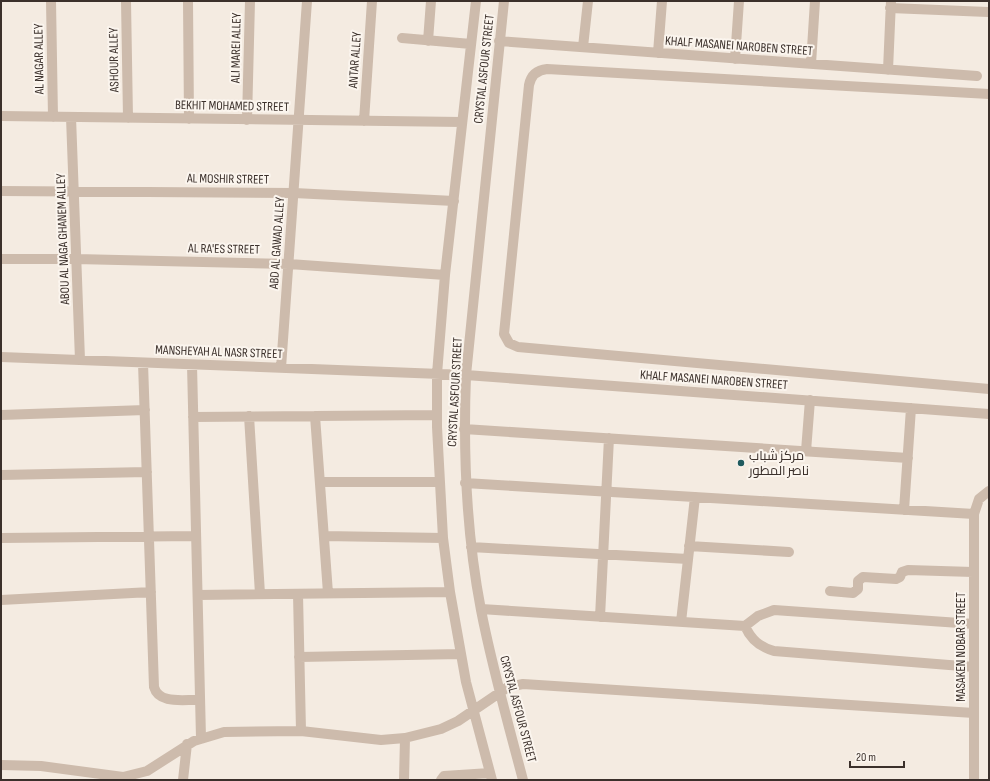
<svg xmlns="http://www.w3.org/2000/svg" width="990" height="781" font-family="'Sofia Sans Condensed',Cairo,sans-serif">
  <style>
    .lines { fill: none; stroke-linecap: round; stroke-linejoin: round }
    .minor { stroke: #cdbbac; stroke-width: 10 }
    .poi-dot { fill: #1f5a5e; stroke: #fbf5ee; stroke-width: 1.5 }
    .labels { text-anchor: middle; dominant-baseline: central; stroke-width: 4; stroke-linejoin: round; paint-order: stroke }
    .street-label { font-size: 13px; fill: #3b302b; stroke: #fbf5ee }
    .poi-label { font-size: 13px; fill: #3b302b; stroke: #fbf5ee; text-anchor: start }
  </style>
  <rect width="100%" height="100%" fill="#f4ebe1"/>
  <g class="lines">
    <path class="minor" d="M 51,1 L 53,117
      M 126,1 L 128,118
      M 188,1 L 189,119
      M 476,1 L 445,275 L 437,374 L 437,427 L 443,538 L 450,592 L 466,682 L 492,780
      M 504,1 L 466,375 C 463,454 466,532 481,610 C 492,667 508,723 523,780
      M 890,8 L 988,12
      M 402,38 L 471,44
      M 428,41 L 431,1
      M 499,41 L 977,76
      M 583,47 L 588,1
      M 658,53 L 662,1
      M 735,59 L 739,1
      M 811,64 L 815,1
      M 888,70 L 891,1
      M 989,94 L 547,69 C 537,70 531,75 529,85 L 504,334 L 509,343 L 518,347 L 989,389
      M 1,116 L 462,122
      M 71,117 L 80,360
      M 247,120 L 250,1
      M 364,121 L 372,1
      M 1,191 L 294,193 L 454,201
      M 1,259 L 76,259 L 289,264 L 445,275
      M 1,357 L 466,375 L 989,414
      M 143,363 L 154,687 C 159,705 185,699 200,700
      M 192,365 L 201,738
      M 281,368 L 307,1
      M 1,415 L 145,410
      M 249,416 L 260,594
      M 315,416 L 328,593
      M 193,417 L 436,415
      M 464,429 L 908,458
      M 806,451 L 810,400
      M 1,475 L 147,472
      M 320,482 L 439,482
      M 465,483 L 974,514
      M 904,510 L 911,408
      M 324,536 L 443,538
      M 1,538 L 196,536
      M 689,546 L 789,552
      M 471,547 L 688,559
      M 830,591 L 853,593 L 858,589 L 858,581 L 863,577 L 896,579 L 900,577 L 902,572 L 908,570 L 973,572
      M 298,594 L 301,731
      M 198,595 L 450,592
      M 1,600 L 151,592
      M 481,609 L 745,626 L 758,616 L 774,610 L 974,624
      M 600,617 L 609,438
      M 681,622 L 695,497
      M 745,626 C 751,640 760,647 774,651 L 974,667
      M 299,657 L 461,654
      M 1,765 L 41,766 L 123,777 L 147,771 L 194,741 L 224,732 L 301,731 L 381,740 L 405,738 L 441,729 L 458,721 L 508,687 L 523,684 L 974,713
      M 183,780 L 187,744
      M 404,780 L 405,738
      M 441,780 L 444,776 L 490,773
      M 974,780 L 974,514 L 979,499 L 989,491"/>
  </g>
  <circle class="poi-dot" cx="741" cy="463" r="4"/>
  <g class="labels">
    <g class="street-label">
      <text transform="translate(739 46) rotate(4)">KHALF MASANEI NAROBEN STREET</text>
      <text transform="translate(236 48) rotate(-89)">ALI MAREI ALLEY</text>
      <text transform="translate(39 59) rotate(-91)">AL NAGAR ALLEY</text>
      <text transform="translate(114 60) rotate(-91)">ASHOUR ALLEY</text>
      <text transform="translate(355 60) rotate(-86)">ANTAR ALLEY</text>
      <text transform="translate(484 69) rotate(-84)">CRYSTAL ASFOUR STREET</text>
      <text transform="translate(232 106) rotate(1)">BEKHIT MOHAMED STREET</text>
      <text transform="translate(228 179) rotate(1)">AL MOSHIR STREET</text>
      <text transform="translate(63 239) rotate(-92)">ABOU AL NAGA GHANEM ALLEY</text>
      <text transform="translate(277 243) rotate(-86)">ABD AL GAWAD ALLEY</text>
      <text transform="translate(224 249) rotate(1)">AL RA'ES STREET</text>
      <text transform="translate(219 352) rotate(2)">MANSHEYAH AL NASR STREET</text>
      <text transform="translate(714 380) rotate(4)">KHALF MASANEI NAROBEN STREET</text>
      <text transform="translate(455 392) rotate(-87)">CRYSTAL ASFOUR STREET</text>
      <text transform="translate(961 647) rotate(-90)">MASAKEN NOBAR STREET</text>
      <text transform="translate(518 709) rotate(75)">CRYSTAL ASFOUR STREET</text>
    </g>
    <g class="poi-label">
      <text x="749" y="456">مركز شباب<tspan x="749" dy="15">ناصر المطور</tspan></text>
    </g>
  </g>
  <rect width="990" height="781" fill="none" stroke="#3b302b" stroke-width="4"/>
  <path d="M850 761v6h54v-6" fill="none" stroke="#3b302b" stroke-width="2"/>
  <text x="856" y="761" font-size="12" fill="#3b302b" stroke="#fbf5ee" stroke-width="3" paint-order="stroke">20 m</text>
</svg>
